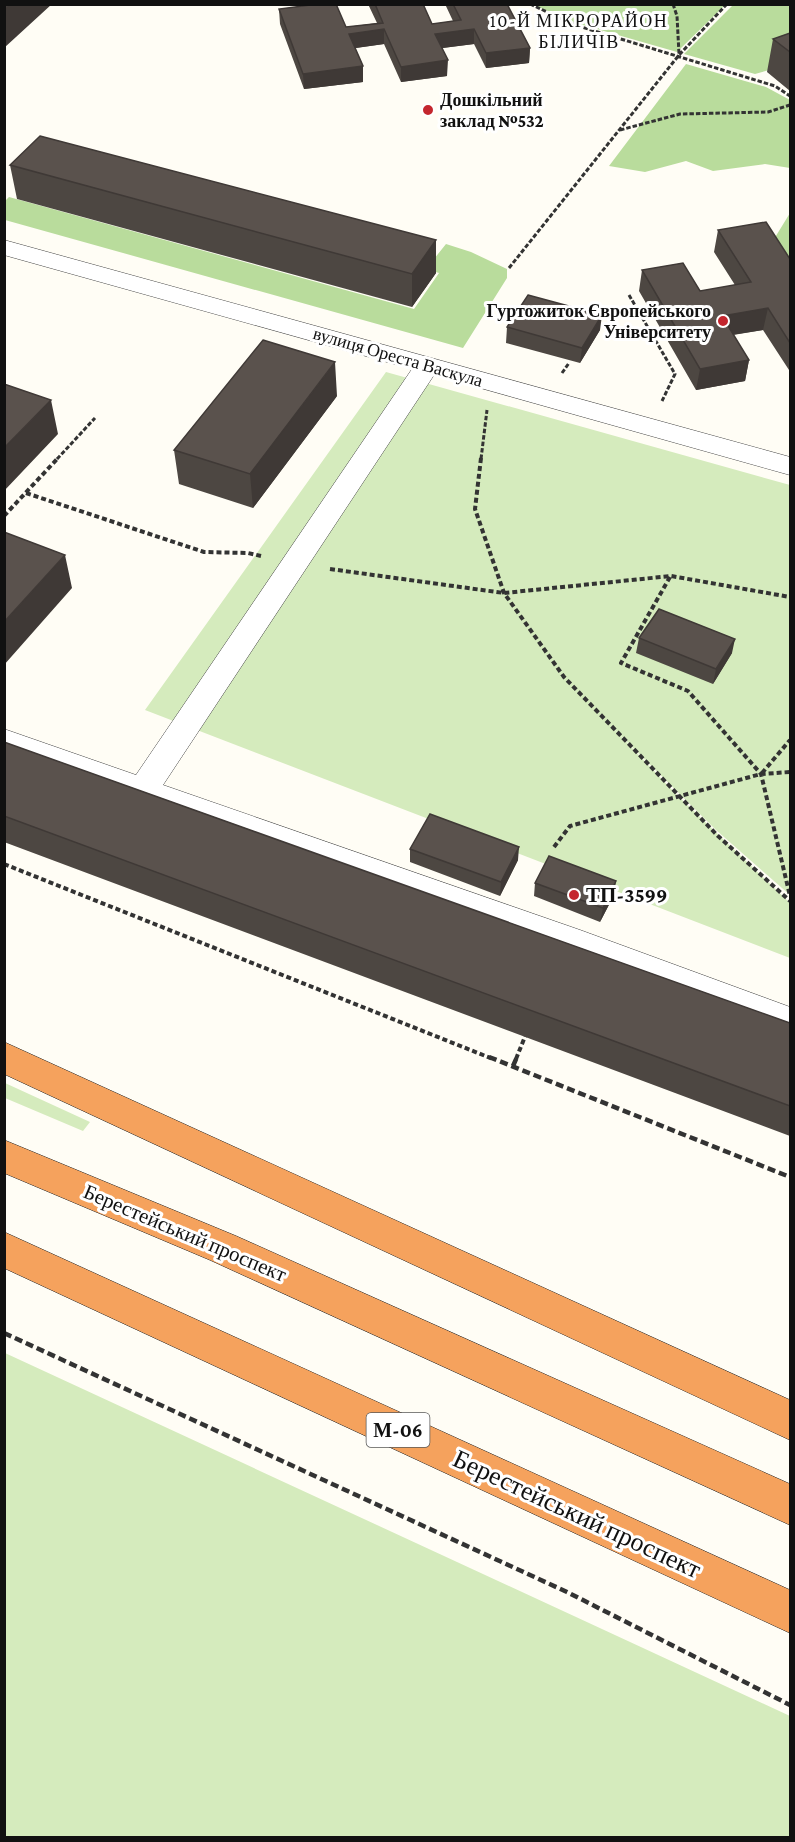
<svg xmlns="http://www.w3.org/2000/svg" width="795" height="1842" font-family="'Crimson Pro',serif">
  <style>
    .green { fill: #d5ebbd }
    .forest { fill: #b9dc9c }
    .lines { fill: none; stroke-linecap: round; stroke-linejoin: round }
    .minor-casing { stroke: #444; stroke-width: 1 }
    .highway-casing { stroke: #222; stroke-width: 1 }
    .path-far2 { stroke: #333; stroke-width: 3; stroke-dasharray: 4.5 2; stroke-linecap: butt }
    .path-far1 { stroke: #333; stroke-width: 4; stroke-dasharray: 5 3; stroke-linecap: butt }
    .path { stroke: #333; stroke-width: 4.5; stroke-dasharray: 8 4; stroke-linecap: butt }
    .minor { fill: #fff; fill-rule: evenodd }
    .highway { fill: #f5a25d; fill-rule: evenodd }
    .wall { fill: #4d4742 }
    .shaded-wall { fill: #3f3936 }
    .building { fill: #5a524d; stroke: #3f3936; stroke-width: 1.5 }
    .poi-dot { fill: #c4262e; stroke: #fff; stroke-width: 2 }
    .labels { text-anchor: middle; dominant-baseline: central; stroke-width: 6; stroke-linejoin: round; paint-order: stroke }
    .far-neighbourhood-label { font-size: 18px; letter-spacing: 1.5px; fill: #111; stroke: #fff }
    .far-poi-label { font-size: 18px; font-weight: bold; fill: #111; stroke: #fff; text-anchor: start }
    .far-street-label { font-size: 18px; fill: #111; stroke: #fff }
    .shield { fill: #fff; stroke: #585858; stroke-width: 1.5 }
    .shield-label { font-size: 20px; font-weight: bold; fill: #111 }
    .poi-label { font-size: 21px; font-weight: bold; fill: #111; stroke: #fff; text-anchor: start }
    .street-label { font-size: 21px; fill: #111; stroke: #fff }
    .near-street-label { font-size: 26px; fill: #111; stroke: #fff }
  </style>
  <rect width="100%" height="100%" fill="#fffdf5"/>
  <path class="green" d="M 386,372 L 790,485 L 790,895 L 716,830 L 611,726 L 678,796 L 790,903 L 790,958 L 145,710 Z
    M 5,1083 L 90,1122 L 83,1131 L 5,1098 Z
    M 5,1353 L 790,1716 L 790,1837 L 5,1837 Z"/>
  <path class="forest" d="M 534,5 L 725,4 L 725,5 L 677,52 L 576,23 Z
    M 733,5 L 790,5 L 790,64 L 755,74 L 684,54 Z
    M 686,64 L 766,87 L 790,100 L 790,168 L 765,164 L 713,171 L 686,161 L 645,172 L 609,166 Z
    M 9,197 L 414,309 L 439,273 L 426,269 L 446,244 L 471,252 L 507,269 L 507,278 L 463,348 L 5,220 L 5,201 Z
    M 790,213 L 790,273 L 771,244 Z"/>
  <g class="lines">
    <defs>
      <path id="minor" d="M 4,240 L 790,457 L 790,475 L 434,375 L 163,785 L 580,930 L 790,1007 L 790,1037 L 556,950 L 4,753 L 4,729 L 136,775 L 412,369 L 4,255 Z"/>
      <path id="highway" d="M 4,1042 L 790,1400 L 790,1440 L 4,1074 Z
        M 4,1140 L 236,1236 L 790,1484 L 790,1525 L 210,1260 L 4,1173 Z
        M 4,1232 L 790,1590 L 790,1633 L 4,1268 Z"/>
    </defs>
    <use href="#minor" class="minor-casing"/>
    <use href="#highway" class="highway-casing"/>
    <path class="path-far2" d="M 530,4 L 575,25 L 775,86 L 790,96
      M 673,4 L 677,16 L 679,54
      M 620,130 L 680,114 L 768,112 L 790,105
      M 509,268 L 679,55 L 727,4
      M 629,295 L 675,374 L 662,401
      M 562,373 L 569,363
      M 57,459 L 95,418
      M 481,459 L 487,410"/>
    <path class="path-far1" d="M 481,458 L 475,509 L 504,593 L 564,677 L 718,836 L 790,901
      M 26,493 L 204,552 L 248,553 L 261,556
      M 4,516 L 58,458
      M 330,569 L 504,593 L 671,576 L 790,597
      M 670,577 L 621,663 L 688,691 L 761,774 L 790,896
      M 762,773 L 790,740
      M 554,847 L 570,826 L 761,774 L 790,772
      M 4,864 L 493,1059
      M 516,1059 L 526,1034"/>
    <path class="path" d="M 489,1057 L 790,1177
      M 513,1066 L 517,1057
      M 4,1333 L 567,1592 L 790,1705"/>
    <use href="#minor" class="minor"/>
    <use href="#highway" class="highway"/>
  </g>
  <path class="wall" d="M 368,4 L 423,4 L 432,24 L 453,21 L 445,4 L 507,4 L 530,48 L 529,63 L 486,68 L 474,44 L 442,48 L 447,76 L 401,82 L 384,44 L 355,48 L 363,66 L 363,82 L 304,89 L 280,24 L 279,9 L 346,27 L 377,23 Z
    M 790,33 L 790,91 L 767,72 L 773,39 Z
    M 10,165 L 436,240 L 436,273 L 412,307 L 17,199 Z
    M 718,230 L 790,259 L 790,369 L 789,370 L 763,330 L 733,335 L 749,360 L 745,381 L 696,390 L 639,291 L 642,270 L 700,291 L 735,285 L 714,252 Z
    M 507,327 L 600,330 L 580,363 L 506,343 Z
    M 337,396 L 253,508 L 179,484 L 174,450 Z
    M 639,638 L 732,653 L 713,684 L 636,653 Z
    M 4,742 L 790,1023 L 790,1136 L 4,842 Z
    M 410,849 L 518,860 L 500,896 L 410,862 Z
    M 535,883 L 614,895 L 600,922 L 534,896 Z"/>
  <path class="shaded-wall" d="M 10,4 L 52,4 L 4,48 L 4,9 Z
    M 384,29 L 384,44 L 349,49 L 349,34 Z
    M 474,29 L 474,44 L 435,49 L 435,34 Z
    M 530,48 L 529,63 L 486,68 L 486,53 Z
    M 448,60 L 447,76 L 401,82 L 401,67 Z
    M 363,66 L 363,82 L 304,89 L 303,74 Z
    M 436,240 L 436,273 L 412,307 L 412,274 Z
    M 768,308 L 763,330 L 718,337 L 722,316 Z
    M 602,315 L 600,330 L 580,363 L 582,348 Z
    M 749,360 L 745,381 L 696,390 L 700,369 Z
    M 335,362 L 337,396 L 253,508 L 250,474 Z
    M 51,400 L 58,434 L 4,491 L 4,448 Z
    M 65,555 L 72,588 L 4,665 L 4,622 Z
    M 735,639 L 732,653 L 713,684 L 716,669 Z
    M 519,847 L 518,860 L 500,896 L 501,882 Z
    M 616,881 L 614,895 L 600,922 L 603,908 Z"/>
  <path class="building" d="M 4,4 L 10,4 L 4,9 Z
    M 318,4 L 336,4 L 346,27 L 383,23 L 375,4 L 423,4 L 432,24 L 461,20 L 453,4 L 507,4 L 530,48 L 486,53 L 474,29 L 435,34 L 448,60 L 401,67 L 384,29 L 349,34 L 363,66 L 303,74 L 279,9 Z
    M 790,33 L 790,52 L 773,39 Z
    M 40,136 L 436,240 L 412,274 L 10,165 Z
    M 766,222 L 790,259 L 790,343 L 768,308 L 722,316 L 749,360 L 700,369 L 642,270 L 683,263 L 700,291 L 751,282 L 718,230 Z
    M 528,295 L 602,315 L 582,348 L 507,327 Z
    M 263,340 L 335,362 L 250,474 L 174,450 Z
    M 4,384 L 51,400 L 4,448 Z
    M 4,532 L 65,555 L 4,622 Z
    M 659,609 L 735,639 L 716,669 L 639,638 Z
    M 4,742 L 790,1023 L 790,1106 L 4,816 Z
    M 430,814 L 519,847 L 501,882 L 410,849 Z
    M 549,856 L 616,881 L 603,908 L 535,883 Z"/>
  <g class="poi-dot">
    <circle cx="428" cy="110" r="6"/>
    <circle cx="723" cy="321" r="6"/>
    <circle cx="574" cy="895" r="6"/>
  </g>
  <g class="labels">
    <g class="far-neighbourhood-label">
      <text x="579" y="21">10-Й МІКРОРАЙОН<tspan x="579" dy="21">БІЛИЧІВ</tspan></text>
    </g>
    <g class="far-poi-label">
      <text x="440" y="100">Дошкільний<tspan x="440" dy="21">заклад №532</tspan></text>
      <text x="711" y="311" text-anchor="end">Гуртожиток Європейського<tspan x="711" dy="21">Університету</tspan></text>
    </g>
    <g class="far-street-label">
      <text transform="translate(398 357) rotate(16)">вулиця Ореста Васкула</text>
    </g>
    <rect class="shield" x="366.5" y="1413" width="63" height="34" rx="4.5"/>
    <g class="shield-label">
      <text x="398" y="1430">М-06</text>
    </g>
    <g class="poi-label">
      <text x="586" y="895">ТП-3599</text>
    </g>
    <g class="street-label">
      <text transform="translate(185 1233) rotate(23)">Берестейський проспект</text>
    </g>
    <g class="near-street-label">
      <text transform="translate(577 1514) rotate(25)">Берестейський проспект</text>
    </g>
  </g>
  <rect width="795" height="1842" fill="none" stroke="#111111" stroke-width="12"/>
</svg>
